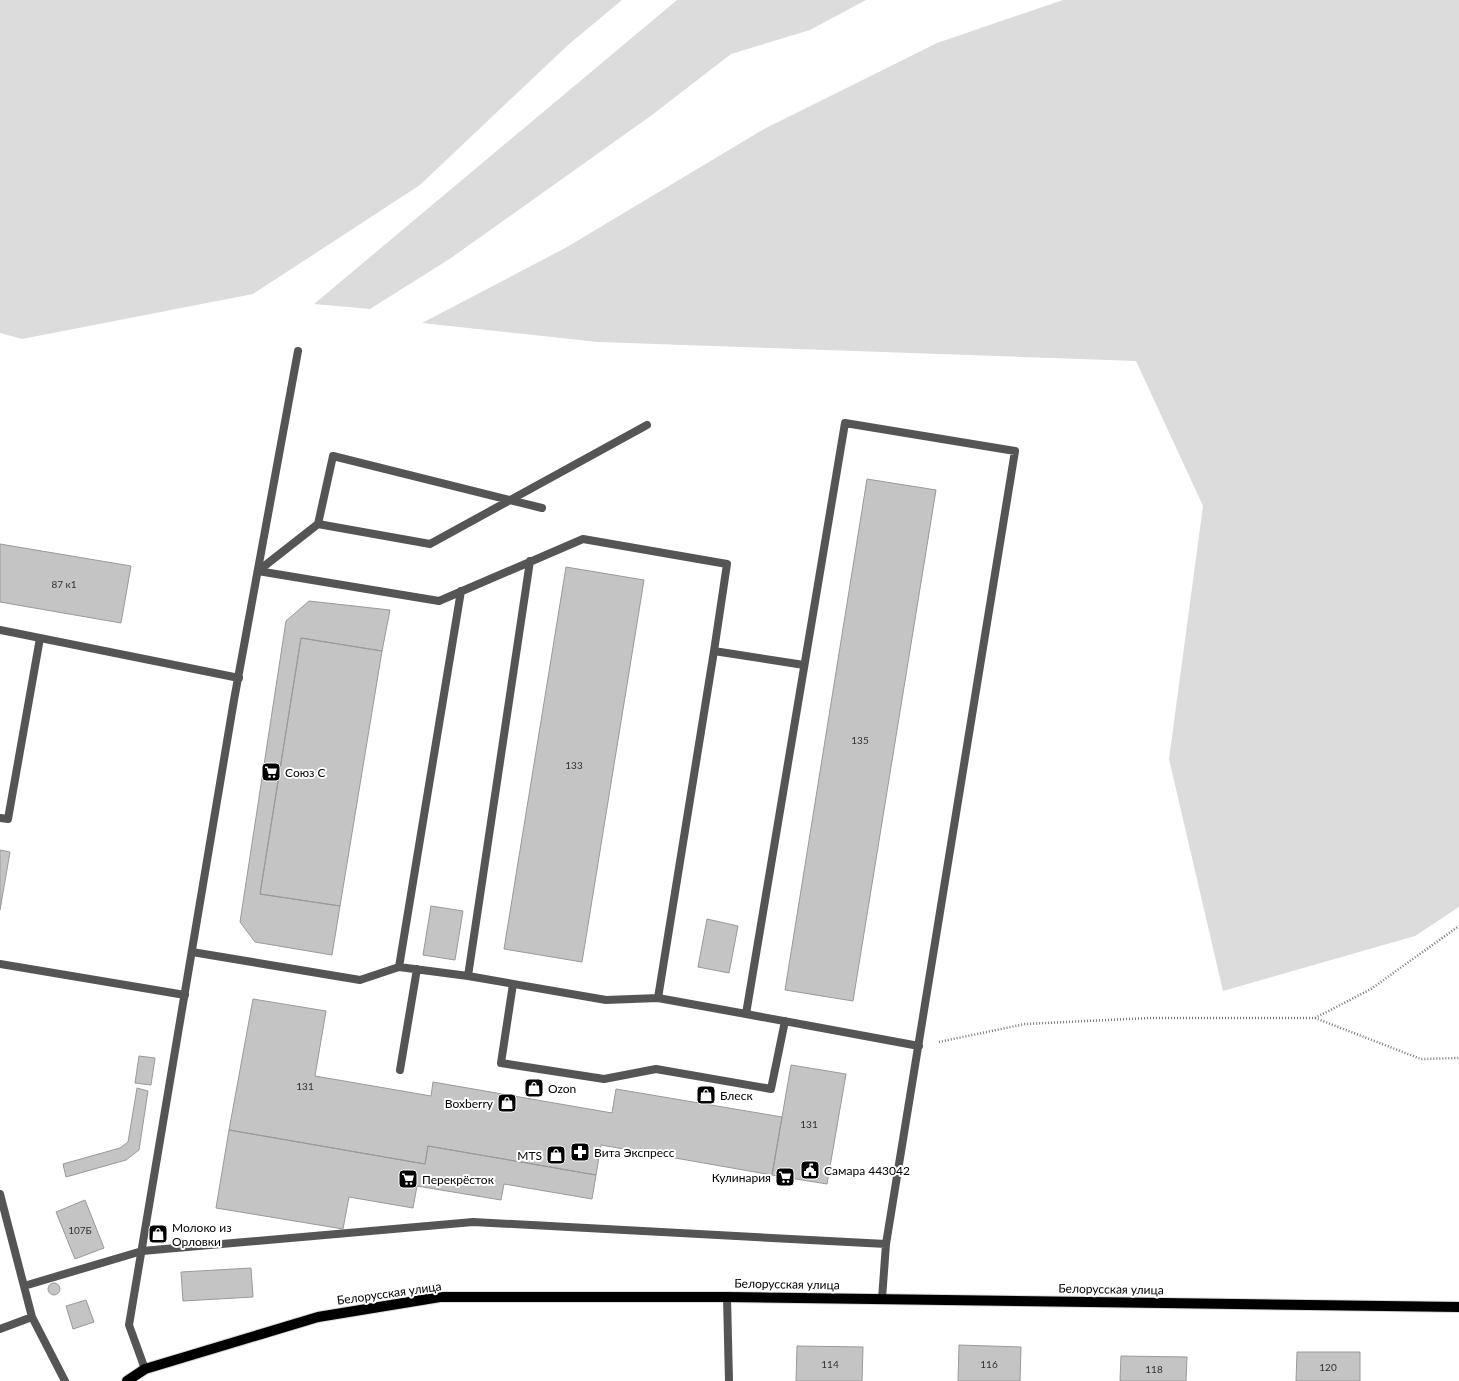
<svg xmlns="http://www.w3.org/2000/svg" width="1459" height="1381" font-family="Lato,sans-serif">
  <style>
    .green { fill: #dcdcdc }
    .building { fill: #c4c4c4; stroke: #999 }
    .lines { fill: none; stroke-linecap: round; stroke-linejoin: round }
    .primary-casing { stroke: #dbdbdb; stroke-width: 12 }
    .path { stroke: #777; stroke-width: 2.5; stroke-dasharray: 1 2; stroke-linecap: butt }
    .service { stroke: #555; stroke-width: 8 }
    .minor { stroke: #555; stroke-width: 8 }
    .primary { stroke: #000; stroke-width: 10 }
    .labels { text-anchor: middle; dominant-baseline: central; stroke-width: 4; stroke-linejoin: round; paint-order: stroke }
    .number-label { font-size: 10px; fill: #313131 }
    .poi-label { font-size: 12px; fill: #000; stroke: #fff; text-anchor: start }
    .street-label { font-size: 12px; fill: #000; stroke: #fff }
  </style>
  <rect width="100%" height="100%" fill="#fff"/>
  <path class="green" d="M 0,0 L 622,0 L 568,45 L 420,185 L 253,294 L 22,339 L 0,333 Z
    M 677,0 L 866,0 L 810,30 L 731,54 L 652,115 L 451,258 L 370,309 L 314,304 Z
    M 1063,0 L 1459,0 L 1459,907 L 1415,936 L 1223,991 L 1169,759 L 1203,506 L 1136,361 L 598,342 L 422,323 L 567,247 L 764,129 L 937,43 Z"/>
  <path class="building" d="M 867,479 L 936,490 L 853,1001 L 785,990 Z
    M 0,544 L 131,566 L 121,623 L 0,602 Z
    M 566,567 L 644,580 L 582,962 L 504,949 Z
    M 309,601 L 390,610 L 382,651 L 301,638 L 260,894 L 340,906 L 332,955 L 255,942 L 240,922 L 286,621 Z
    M 301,638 L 382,651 L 340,906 L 260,894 Z
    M 0,850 L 10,852 L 0,910 Z
    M 431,906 L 463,911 L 455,960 L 423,955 Z
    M 707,919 L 738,926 L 729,973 L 698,967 Z
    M 253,999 L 326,1011 L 315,1076 L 431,1096 L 433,1082 L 612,1113 L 616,1089 L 782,1117 L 772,1175 L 601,1145 L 596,1175 L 428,1146 L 425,1164 L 229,1130 Z
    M 139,1056 L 155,1058 L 151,1085 L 135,1083 Z
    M 791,1065 L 846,1074 L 827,1184 L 772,1175 Z
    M 137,1088 L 148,1091 L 139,1150 L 126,1160 L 66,1177 L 63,1164 L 120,1148 L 128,1142 Z
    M 229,1130 L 425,1164 L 428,1146 L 596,1175 L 592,1199 L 504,1184 L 501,1200 L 417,1186 L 413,1208 L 349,1197 L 343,1229 L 216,1208 Z
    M 85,1200 L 104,1248 L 75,1259 L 56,1212 Z
    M 251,1268 L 253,1297 L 183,1301 L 181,1272 Z
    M48 1289a6 6 0 1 1 12 0a6 6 0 1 1-12 0Z
    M 86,1300 L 94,1322 L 73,1329 L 66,1306 Z
    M 959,1345 L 1021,1347 L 1020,1381 L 958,1381 Z
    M 797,1346 L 863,1347 L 862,1381 L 796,1381 Z
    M 1297,1352 L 1360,1352 L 1360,1381 L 1296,1381 Z
    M 1121,1356 L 1187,1357 L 1186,1381 L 1120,1381 Z"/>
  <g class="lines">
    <defs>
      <path id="primary" d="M 127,1381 L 145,1369 L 318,1317 L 440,1297 L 727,1297 L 1459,1307"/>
    </defs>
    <use href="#primary" class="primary-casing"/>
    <path class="path" d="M 1315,1018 L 1421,1059 L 1459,1058
      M 939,1042 L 1025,1024 L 1149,1018 L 1315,1018 L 1371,989 L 1459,926"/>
    <path class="service" d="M 318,524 L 333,456 L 542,508
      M 258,571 L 439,601 L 583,539 L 727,564 L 714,651
      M 258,571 L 318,524 L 430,544 L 647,425
      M 0,630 L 239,678
      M 0,818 L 8,819 L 40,638
      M 192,952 L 360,980 L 399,967 L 468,976 L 606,1000 L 658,998
      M 0,964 L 185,995
      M 399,967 L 461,591
      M 468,976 L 530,561
      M 513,984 L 501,1063 L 604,1079 L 656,1069 L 771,1089 L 785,1021
      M 746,1014 L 658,998 L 714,651 L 804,665
      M 400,1070 L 417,969
      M 0,1194 L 32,1317 L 65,1381
      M 24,1286 L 142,1251 L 473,1222 L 886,1244
      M 882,1299 L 886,1244 L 1015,451 L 845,423 L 746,1014 L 919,1046
      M 0,1329 L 32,1317"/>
    <path class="minor" d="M 727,1297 L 729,1381
      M 145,1369 L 129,1325 L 234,700 L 298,351"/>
    <use href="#primary" class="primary"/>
  </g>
  <defs>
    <symbol id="supermarket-square" viewBox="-11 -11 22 22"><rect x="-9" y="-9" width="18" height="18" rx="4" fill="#000" stroke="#fff"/><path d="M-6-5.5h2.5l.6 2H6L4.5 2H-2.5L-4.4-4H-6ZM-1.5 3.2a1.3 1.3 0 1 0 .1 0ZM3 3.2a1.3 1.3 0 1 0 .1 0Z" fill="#fff"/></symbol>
    <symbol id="shop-square" viewBox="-11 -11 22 22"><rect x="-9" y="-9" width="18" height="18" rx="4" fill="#000" stroke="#fff"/><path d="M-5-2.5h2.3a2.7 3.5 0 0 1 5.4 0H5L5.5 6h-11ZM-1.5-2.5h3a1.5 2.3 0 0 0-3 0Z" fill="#fff"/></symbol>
    <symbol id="pharmacy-square" viewBox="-11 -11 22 22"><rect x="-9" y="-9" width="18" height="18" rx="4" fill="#000" stroke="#fff"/><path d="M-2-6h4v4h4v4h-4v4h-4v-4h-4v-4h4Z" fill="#fff"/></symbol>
    <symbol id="civic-square" viewBox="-11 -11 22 22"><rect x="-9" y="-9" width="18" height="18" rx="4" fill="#000" stroke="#fff"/><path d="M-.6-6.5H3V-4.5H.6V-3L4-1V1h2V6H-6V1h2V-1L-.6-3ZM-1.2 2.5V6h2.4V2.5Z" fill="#fff"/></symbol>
  </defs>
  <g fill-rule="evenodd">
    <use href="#supermarket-square" x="260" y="761" width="22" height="22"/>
    <use href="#shop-square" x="523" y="1077" width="22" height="22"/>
    <use href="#shop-square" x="695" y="1084" width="22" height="22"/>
    <use href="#shop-square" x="496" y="1092" width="22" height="22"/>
    <use href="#pharmacy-square" x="569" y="1141" width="22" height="22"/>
    <use href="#shop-square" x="545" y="1144" width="22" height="22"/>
    <use href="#civic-square" x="799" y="1159" width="22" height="22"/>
    <use href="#supermarket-square" x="774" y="1166" width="22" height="22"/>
    <use href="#supermarket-square" x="397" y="1168" width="22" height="22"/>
    <use href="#shop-square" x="147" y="1223" width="22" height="22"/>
  </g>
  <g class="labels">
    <g class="number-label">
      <text x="64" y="584">87 к1</text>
      <text x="860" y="740">135</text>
      <text x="574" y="765">133</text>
      <text x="305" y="1086">131</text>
      <text x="809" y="1124">131</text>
      <text x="80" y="1230">107Б</text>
      <text x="830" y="1364">114</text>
      <text x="989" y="1364">116</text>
      <text x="1328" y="1367">120</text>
      <text x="1154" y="1369">118</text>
    </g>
    <g class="poi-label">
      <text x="285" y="772">Союз С</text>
      <text x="548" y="1088">Ozon</text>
      <text x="720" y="1095">Блеск</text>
      <text x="493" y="1103" text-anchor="end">Boxberry</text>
      <text x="594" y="1152">Вита Экспресс</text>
      <text x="542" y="1155" text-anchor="end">MTS</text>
      <text x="824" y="1170">Самара 443042</text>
      <text x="771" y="1177" text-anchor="end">Кулинария</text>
      <text x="422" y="1179">Перекрёсток</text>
      <text x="172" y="1227">Молоко из<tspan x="172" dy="14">Орловки</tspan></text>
    </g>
    <g class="street-label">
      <text transform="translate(787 1284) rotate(1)">Белорусская улица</text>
      <text transform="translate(1111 1289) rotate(1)">Белорусская улица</text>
      <text transform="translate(389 1293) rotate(-8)">Белорусская улица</text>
    </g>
  </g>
</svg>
